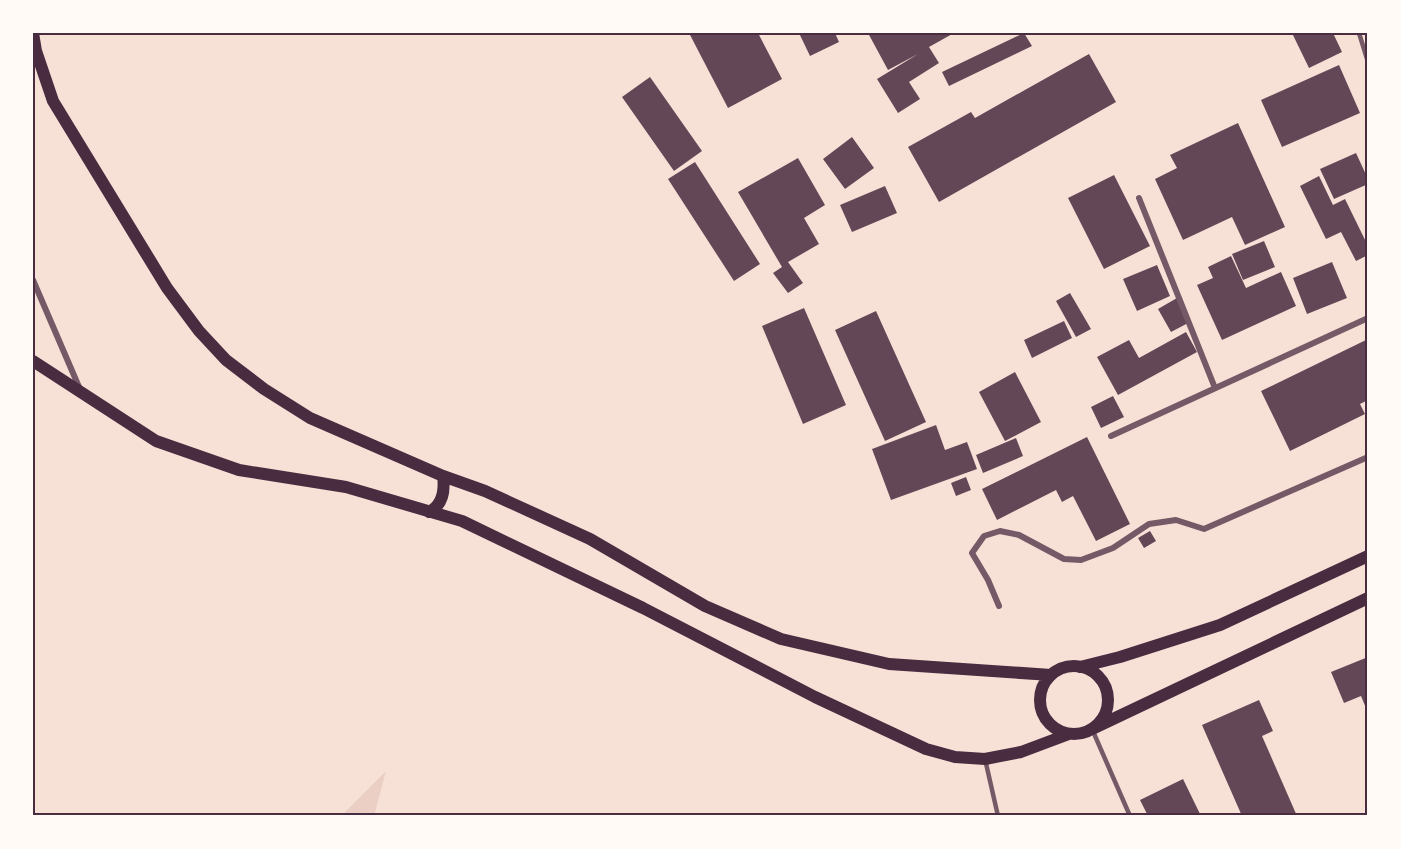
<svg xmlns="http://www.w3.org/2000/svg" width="1401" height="849" font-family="Lato,sans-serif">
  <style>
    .green { fill: #ebcfc5 }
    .building { fill: #644757 }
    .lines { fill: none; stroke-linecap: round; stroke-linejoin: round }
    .service { stroke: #755966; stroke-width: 4.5 }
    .minor { stroke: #755966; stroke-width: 6 }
    .secondary { stroke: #4a2c40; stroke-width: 12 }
    .neatline { fill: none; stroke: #4a2c40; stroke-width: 2 }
  </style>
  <rect width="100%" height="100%" fill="#f7e1d7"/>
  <path class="green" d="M 386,771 L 374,816 L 341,816 Z"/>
  <path class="building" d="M 689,33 L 758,33 L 782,79 L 728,108 Z
    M 799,33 L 835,33 L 839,42 L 810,56 Z
    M 868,33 L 954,33 L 929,47 L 939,63 L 909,82 L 920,99 L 898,113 L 877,79 L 918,54 L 888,70 Z
    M 1024,33 L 1032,46 L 949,86 L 942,72 Z
    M 1292,33 L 1333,33 L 1342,52 L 1309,68 Z
    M 1089,54 L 1116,102 L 939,202 L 908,147 L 971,112 L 975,118 Z
    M 1339,65 L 1360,113 L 1282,147 L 1261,100 Z
    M 650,77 L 702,151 L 674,171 L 622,97 Z
    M 1238,123 L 1285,227 L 1245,245 L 1232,217 L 1183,240 L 1155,179 L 1177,168 L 1170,155 Z
    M 852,137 L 874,168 L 845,189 L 823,159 Z
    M 1356,153 L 1368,179 L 1368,184 L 1334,199 L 1320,169 Z
    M 798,158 L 825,205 L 804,218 L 819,244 L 788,262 L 803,283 L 788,293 L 773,273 L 782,267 L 738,192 Z
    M 695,162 L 760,264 L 734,281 L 668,179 Z
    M 1114,175 L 1150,246 L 1104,269 L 1068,198 Z
    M 1319,176 L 1333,205 L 1345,199 L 1368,246 L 1368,255 L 1356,261 L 1341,232 L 1326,239 L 1300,186 Z
    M 885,186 L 897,213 L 852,232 L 840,205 Z
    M 1264,241 L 1275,267 L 1243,280 L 1232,254 Z
    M 1231,256 L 1246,288 L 1281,272 L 1296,306 L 1222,340 L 1197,285 L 1213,278 L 1208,267 Z
    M 1332,262 L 1347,298 L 1307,314 L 1293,278 Z
    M 1157,265 L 1170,296 L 1137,311 L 1123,279 Z
    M 1070,293 L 1091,329 L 1076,337 L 1056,301 Z
    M 1177,298 L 1190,322 L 1171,332 L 1158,309 Z
    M 804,308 L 846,405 L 803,424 L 762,326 Z
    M 876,311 L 926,422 L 885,441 L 835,330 Z
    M 1064,321 L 1072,338 L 1032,358 L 1024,340 Z
    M 1186,332 L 1197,352 L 1118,395 L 1097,357 L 1129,340 L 1139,358 Z
    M 1368,339 L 1368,400 L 1360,404 L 1365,414 L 1290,451 L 1261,391 Z
    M 1015,372 L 1041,422 L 1005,441 L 979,392 Z
    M 1113,396 L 1124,417 L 1101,428 L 1091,407 Z
    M 936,425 L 945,450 L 967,442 L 977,469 L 891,500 L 872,449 Z
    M 1087,437 L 1130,524 L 1096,541 L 1073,496 L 1062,502 L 1056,490 L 997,520 L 982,489 Z
    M 1016,438 L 1023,456 L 983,473 L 976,455 Z
    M 966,477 L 971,490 L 956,496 L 951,483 Z
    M 1150,531 L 1156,541 L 1144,548 L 1138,538 Z
    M 1368,657 L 1368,713 L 1361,696 L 1344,703 L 1331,672 Z
    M 1259,700 L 1273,731 L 1262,736 L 1297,816 L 1242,816 L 1202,725 Z
    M 1183,779 L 1201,816 L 1148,816 L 1140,800 Z"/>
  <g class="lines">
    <path class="service" d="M 1359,33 L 1368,62
      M 1092,729 L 1130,816
      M 985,759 L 998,816"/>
    <path class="minor" d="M 1139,198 L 1215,388
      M 33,280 L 79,387
      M 1111,436 L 1368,318
      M 999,606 L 988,580 L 972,553 L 984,536 L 1000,531 L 1019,535 L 1064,559 L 1081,560 L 1113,548 L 1149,524 L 1176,520 L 1204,529 L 1368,457"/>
    <path class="secondary" d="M 33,33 L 36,51 L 53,101 L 167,288 L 199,331 L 226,360 L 264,389 L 310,418 L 443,476 L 485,491 L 590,539 L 705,606 L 781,639 L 889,664 L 1051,675
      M 33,361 L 156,441 L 239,470 L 346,487 L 462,521 L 643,608 L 815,697 L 926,749 L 955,757 L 985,759 L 1021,752 L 1069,734
      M 429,512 C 443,505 445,491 443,476
      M1040 700a34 34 0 1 1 68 0a34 34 0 1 1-68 0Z
      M 1080,667 L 1120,657 L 1220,625 L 1368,556
      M 1092,729 L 1368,598"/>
  </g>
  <rect width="1401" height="849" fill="none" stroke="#fffaf5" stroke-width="69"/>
  <rect x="34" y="34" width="1332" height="780" class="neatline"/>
</svg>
